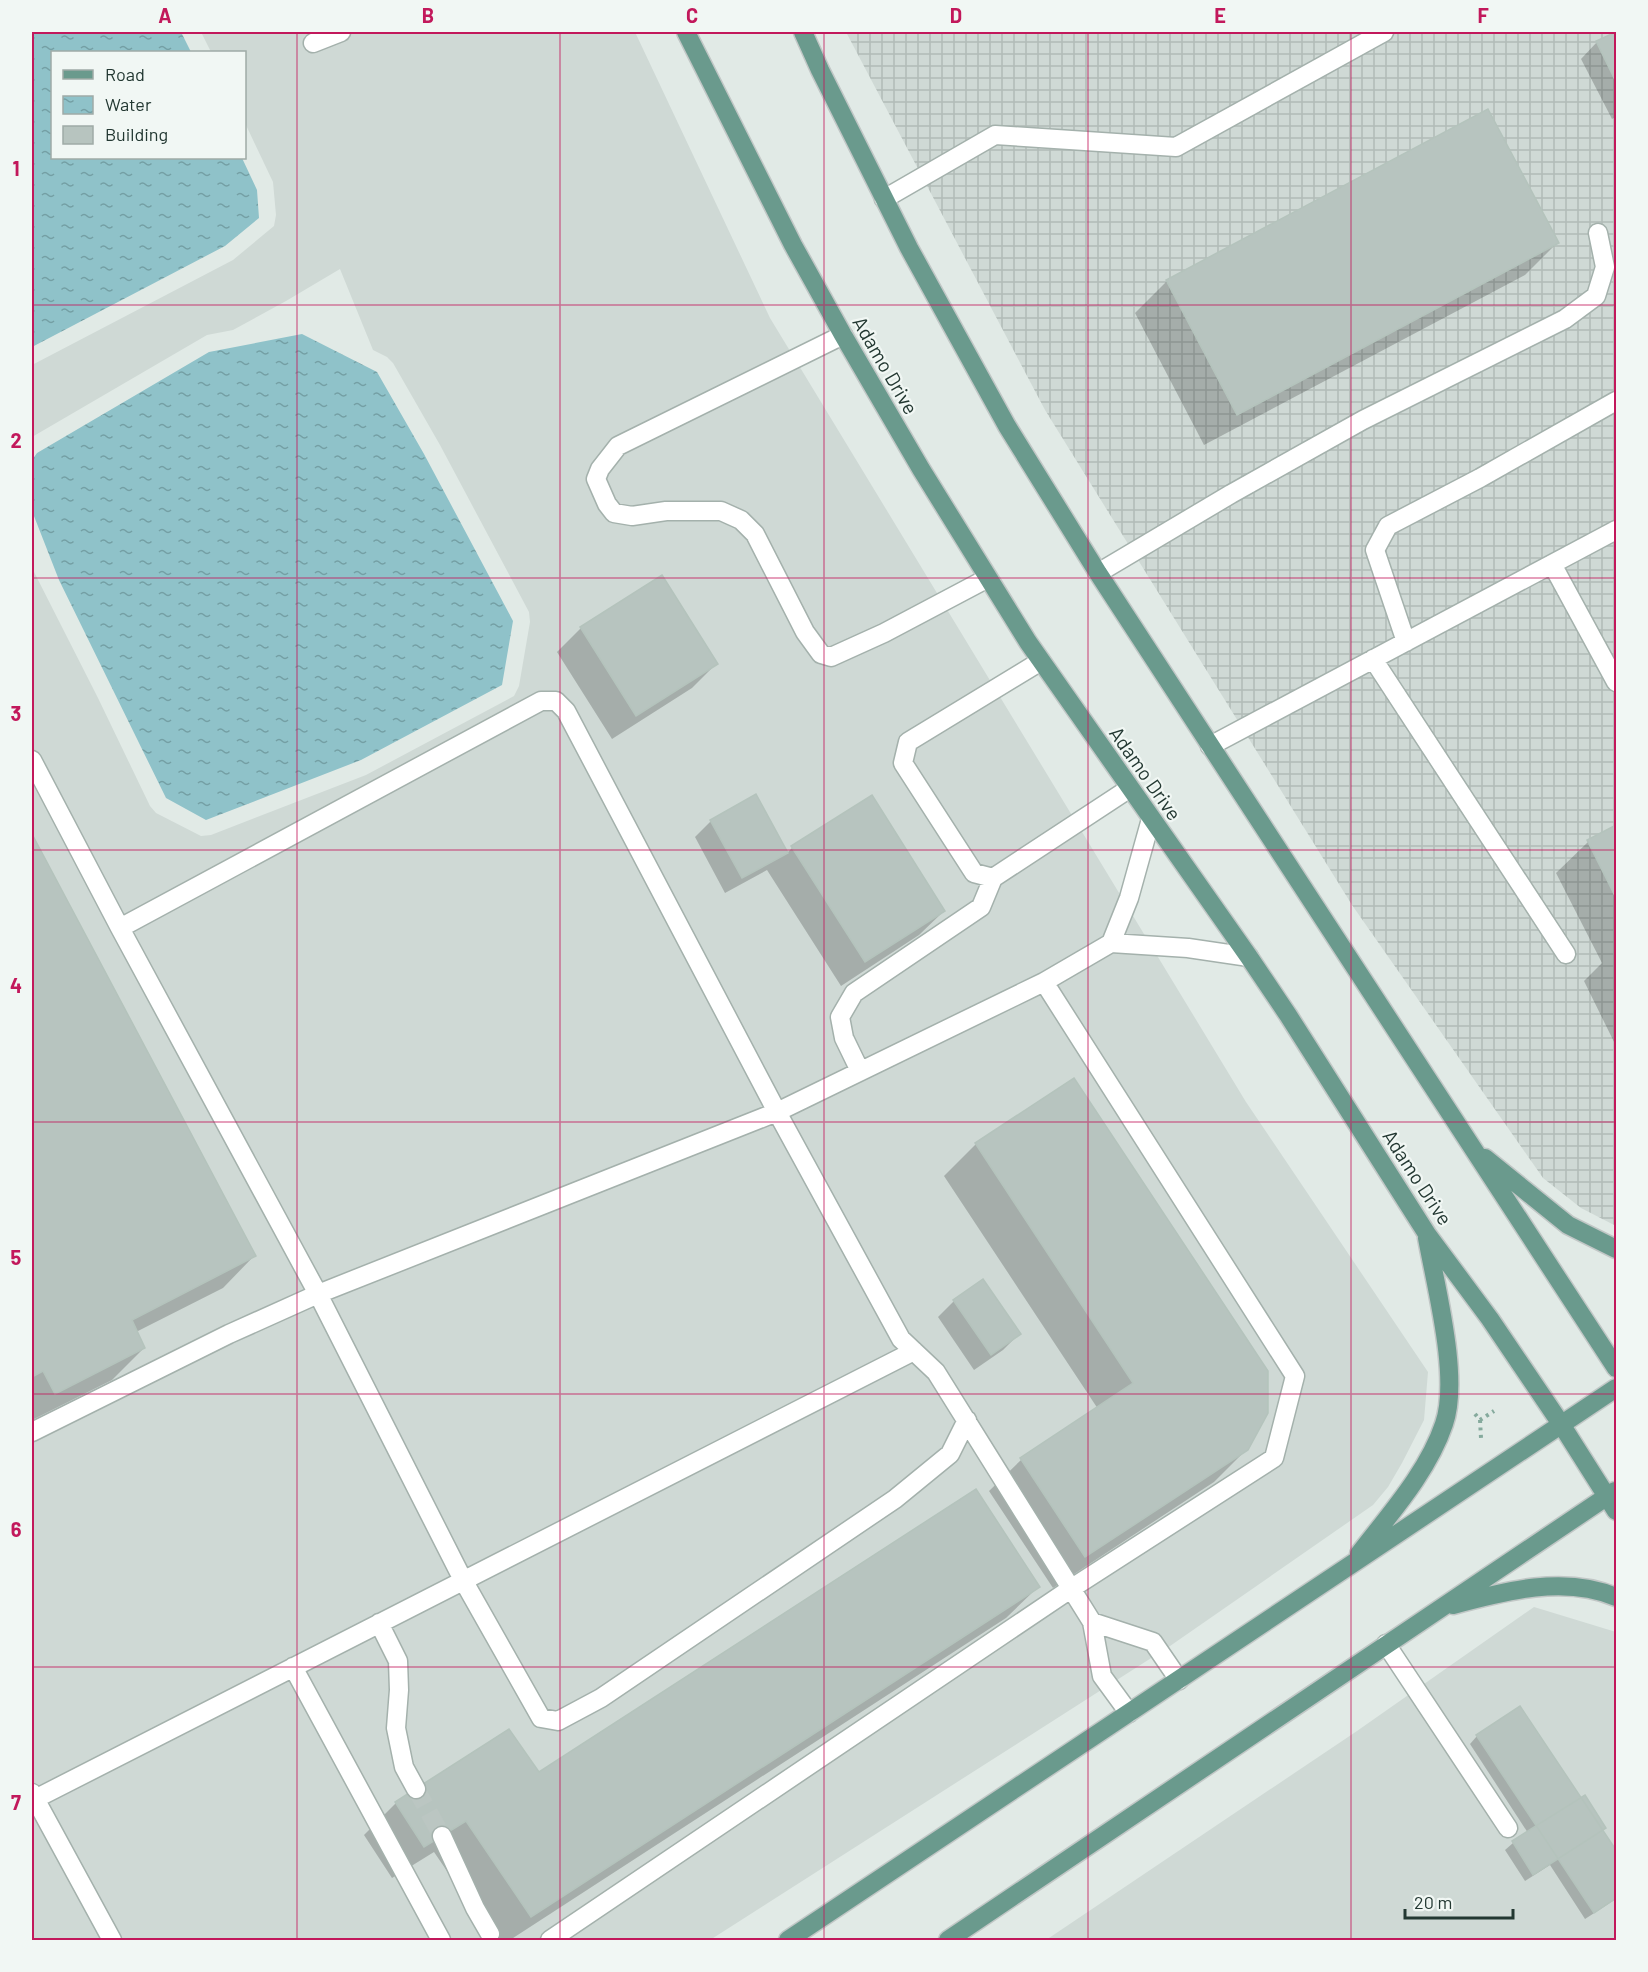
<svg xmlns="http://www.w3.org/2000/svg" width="1648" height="1972" font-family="Barlow,sans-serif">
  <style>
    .built { fill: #cfd9d5 }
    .industrial { fill: url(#industrial-grid) }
    .water { fill: url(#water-ripples) }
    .shadow { fill: #0003 }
    .building { fill: #b7c4bf; stroke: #b4c3bc; stroke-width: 1.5 }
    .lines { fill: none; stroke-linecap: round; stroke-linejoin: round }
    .minor-tunnel { stroke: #bbc6c2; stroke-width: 18; stroke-dasharray: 18 9; stroke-linecap: butt }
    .minor-casing { stroke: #a4b1ac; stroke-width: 21 }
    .major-casing { stroke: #c1c7c6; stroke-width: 21 }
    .path { stroke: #85aa9d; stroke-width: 4; stroke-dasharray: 3 4.5; stroke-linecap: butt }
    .minor { stroke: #fff; stroke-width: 18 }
    .major { stroke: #6a9a8d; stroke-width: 18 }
    .grid { fill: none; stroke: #c2185b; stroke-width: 1.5; stroke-opacity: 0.55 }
    .labels { text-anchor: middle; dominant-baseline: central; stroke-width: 4.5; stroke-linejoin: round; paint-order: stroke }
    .street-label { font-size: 20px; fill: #233832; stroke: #f1f7f4 }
    .neatline { fill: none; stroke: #c2185b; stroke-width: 2 }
    .grid-label { font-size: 20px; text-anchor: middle; font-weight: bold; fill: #c2185b }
  </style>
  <defs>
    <pattern id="industrial-grid" width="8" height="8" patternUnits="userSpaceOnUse" patternTransform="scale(1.5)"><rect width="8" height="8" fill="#cfd9d5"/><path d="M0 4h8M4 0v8" fill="none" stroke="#b1bbb7"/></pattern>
    <pattern id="water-ripples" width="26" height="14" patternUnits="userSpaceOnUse" patternTransform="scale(1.5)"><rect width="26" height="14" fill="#8fc2c9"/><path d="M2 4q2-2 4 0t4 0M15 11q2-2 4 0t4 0" fill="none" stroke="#749fa4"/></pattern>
  </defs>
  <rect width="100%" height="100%" fill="#e1eae6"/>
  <path class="built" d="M 201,32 L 635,32 L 770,318 L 1246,1102 L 1428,1372 L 1424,1420 L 1402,1463 L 1388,1487 L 1373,1505 L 1170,1646 L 710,1940 L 32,1940 L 32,568 L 98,698 L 150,806 L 156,813 L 201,836 L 211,835 L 366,775 L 514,696 L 519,686 L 530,622 L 529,612 L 440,445 L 393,363 L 387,357 L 373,350 L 340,269 L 286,301 L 233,330 L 207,335 L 32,437 L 32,365 L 233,260 L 274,226 L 276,215 L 273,182 L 245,123 L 244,52 L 211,52 Z
    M 1534,1607 L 1616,1632 L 1616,1940 L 1046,1940 L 1357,1731 Z"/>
  <path class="industrial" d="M 846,32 L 1616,32 L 1616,1226 L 1581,1208 L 1543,1178 L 1352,905 L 1045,410 Z"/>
  <path class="water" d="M 32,32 L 181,32 L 191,52 L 52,52 L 52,158 L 242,158 L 257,190 L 259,218 L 225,246 L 32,347 Z
    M 302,334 L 377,372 L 424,454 L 513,621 L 502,685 L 361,760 L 206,820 L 166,798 L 59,580 L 32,511 L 32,460 L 37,453 L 209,352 Z"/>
  <path class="shadow" d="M 1616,32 L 1616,117 L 1612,119 L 1581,59 L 1597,42 Z
    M 1557,243 L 1525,275 L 1204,445 L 1135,313 L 1167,281 Z
    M 581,628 L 716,664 L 692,688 L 612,739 L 557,652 Z
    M 711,821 L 787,853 L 792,848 L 944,911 L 919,935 L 841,986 L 767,870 L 725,893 L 695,837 Z
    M 1616,827 L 1616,1046 L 1584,981 L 1602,963 L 1556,873 L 1588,842 Z
    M 32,837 L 254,1256 L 223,1288 L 136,1332 L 144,1348 L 112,1380 L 32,1420 Z
    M 976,1144 L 1247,1449 L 1214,1482 L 1053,1588 L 989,1491 L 1021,1460 L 1098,1409 L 944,1176 Z
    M 954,1301 L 1019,1334 L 1003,1350 L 974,1370 L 938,1317 Z
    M 1038,1587 L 1006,1618 L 510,1940 L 494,1940 L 434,1852 L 392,1878 L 364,1835 L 396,1803 L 538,1774 Z
    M 1477,1736 L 1581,1799 L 1616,1853 L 1616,1899 L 1585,1919 L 1550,1865 L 1525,1881 L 1505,1850 L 1513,1843 L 1528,1833 L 1470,1744 Z"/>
  <path class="building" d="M 1616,32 L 1616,82 L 1596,41 Z
    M 1488,109 L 1559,243 L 1237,415 L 1166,280 Z
    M 662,575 L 718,664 L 636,716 L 580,627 Z
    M 756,794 L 788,853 L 742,878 L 710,820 Z
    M 872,795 L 945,911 L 865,962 L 791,846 Z
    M 1616,825 L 1616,898 L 1587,840 Z
    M 32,834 L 256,1256 L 132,1320 L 145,1348 L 55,1394 L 43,1371 L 32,1377 Z
    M 1074,1078 L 1268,1371 L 1268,1413 L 1248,1450 L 1085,1557 L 1020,1458 L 1133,1383 L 975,1143 Z
    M 983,1279 L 1021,1334 L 991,1355 L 953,1300 Z
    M 976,1489 L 1040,1587 L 531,1917 L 466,1821 L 424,1847 L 395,1802 L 509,1729 L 539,1772 Z
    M 1520,1706 L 1616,1850 L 1616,1898 L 1594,1913 L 1476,1735 Z
    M 1585,1795 L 1606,1828 L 1533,1875 L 1512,1841 Z"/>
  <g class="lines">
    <path class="minor-tunnel" d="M 416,1789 L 442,1836"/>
    <defs>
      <path id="minor" d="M 313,43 L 341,32
        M 884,199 L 995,135 L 1176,147 L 1384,32
        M 843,335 L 618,446 L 600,469 L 596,479 L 607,504 L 614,513 L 632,516 L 666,511 L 721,511 L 741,520 L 755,534 L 805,632 L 821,654 L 831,657 L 884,633 L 988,578
        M 1552,564 L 1616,682
        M 1098,573 L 1231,494 L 1363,420 L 1565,319 L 1596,296 L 1605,267 L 1598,233
        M 1406,642 L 1375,550 L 1388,526 L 1480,478 L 1616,401
        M 1373,659 L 1566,954
        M 1041,661 L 908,742 L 903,763 L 974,873 L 993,878 L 1130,788
        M 1210,746 L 1616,530
        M 32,760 L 120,928 L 318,1294 L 229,1334 L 32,1432
        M 120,928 L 541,701 L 556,701 L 566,711 L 777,1112 L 318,1294 L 463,1580 L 541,1718 L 558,1721 L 601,1698 L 895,1499 L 950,1454 L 967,1420
        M 1111,943 L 1129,898 L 1151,819
        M 1044,982 L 777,1112 L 901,1339 L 936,1372 L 1092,1622 L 1102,1676 L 1129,1713
        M 860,1071 L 844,1038 L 840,1017 L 854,993 L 981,907 L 993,878
        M 1092,1622 L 1153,1642 L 1179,1680
        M 379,1623 L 398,1661 L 399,1690 L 396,1728 L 404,1767 L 416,1789
        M 1386,1644 L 1508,1828
        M 293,1667 L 441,1940
        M 32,1793 L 112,1940
        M 35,1799 L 914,1351
        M 442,1836 L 475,1908 L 490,1934
        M 550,1940 L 1072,1588 L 1274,1458 L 1295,1376 L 1044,982 L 1111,943 L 1188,948 L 1249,957"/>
      <path id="major" d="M 686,32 L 793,245 L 843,335 L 921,469 L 1028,642 L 1249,957 L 1288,1015 L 1427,1234 L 1490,1319 L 1561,1424 L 1616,1511
        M 803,32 L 820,70 L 909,248 L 1007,426 L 1098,573 L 1616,1368
        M 1485,1158 L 1568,1225 L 1616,1249
        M 1359,1554 C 1389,1515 1428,1472 1444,1424 C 1460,1378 1436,1288 1427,1238
        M 1453,1605 C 1505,1591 1565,1575 1616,1597
        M 788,1940 L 1616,1388
        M 948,1940 L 1615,1491"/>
    </defs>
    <use href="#minor" class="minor-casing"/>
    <use href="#major" class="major-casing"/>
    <path class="path" d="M 1475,1414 L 1480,1420 L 1494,1411
      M 1480,1420 L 1481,1438"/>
    <use href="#minor" class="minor"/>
    <use href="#major" class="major"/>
  </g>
  <path class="grid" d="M 297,32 L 297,1940M 560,32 L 560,1940M 824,32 L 824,1940M 1088,32 L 1088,1940M 1351,32 L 1351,1940M 32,305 L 1616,305M 32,578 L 1616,578M 32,850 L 1616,850M 32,1122 L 1616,1122M 32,1394 L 1616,1394M 32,1667 L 1616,1667"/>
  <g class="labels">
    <g class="street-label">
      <text transform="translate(886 365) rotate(60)">Adamo Drive</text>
      <text transform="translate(1146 773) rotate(55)">Adamo Drive</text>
      <text transform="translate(1418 1177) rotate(57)">Adamo Drive</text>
    </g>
  </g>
  <rect width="1648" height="1972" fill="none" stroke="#f1f7f4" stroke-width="66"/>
  <rect x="51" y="51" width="195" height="108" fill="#f1f7f4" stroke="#9faba6" stroke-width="1.5"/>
  <rect x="63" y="70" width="30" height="9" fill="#6a9a8d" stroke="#9faba6" stroke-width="1.5"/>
  <text x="105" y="81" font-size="18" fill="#233832">Road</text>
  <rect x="63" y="96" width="30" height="18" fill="url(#water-ripples)" stroke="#9faba6" stroke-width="1.5"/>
  <text x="105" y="111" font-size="18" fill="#233832">Water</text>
  <rect x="63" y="126" width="30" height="18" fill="#b7c4bf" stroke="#9faba6" stroke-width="1.5"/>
  <text x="105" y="141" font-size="18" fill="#233832">Building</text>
  <path d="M1405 1909v9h108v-9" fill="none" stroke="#233832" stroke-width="3"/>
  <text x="1414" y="1909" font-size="18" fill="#233832" stroke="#f1f7f4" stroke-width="4.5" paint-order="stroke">20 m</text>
  <rect x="33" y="33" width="1582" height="1906" class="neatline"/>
  <g class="grid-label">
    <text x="165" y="23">A</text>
    <text x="428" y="23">B</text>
    <text x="692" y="23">C</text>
    <text x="956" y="23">D</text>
    <text x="1220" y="23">E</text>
    <text x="1483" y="23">F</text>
    <text x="16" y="176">1</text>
    <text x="16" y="448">2</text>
    <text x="16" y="721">3</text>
    <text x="16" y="993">4</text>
    <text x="16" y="1265">5</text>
    <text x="16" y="1537">6</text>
    <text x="16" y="1810">7</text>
  </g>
</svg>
